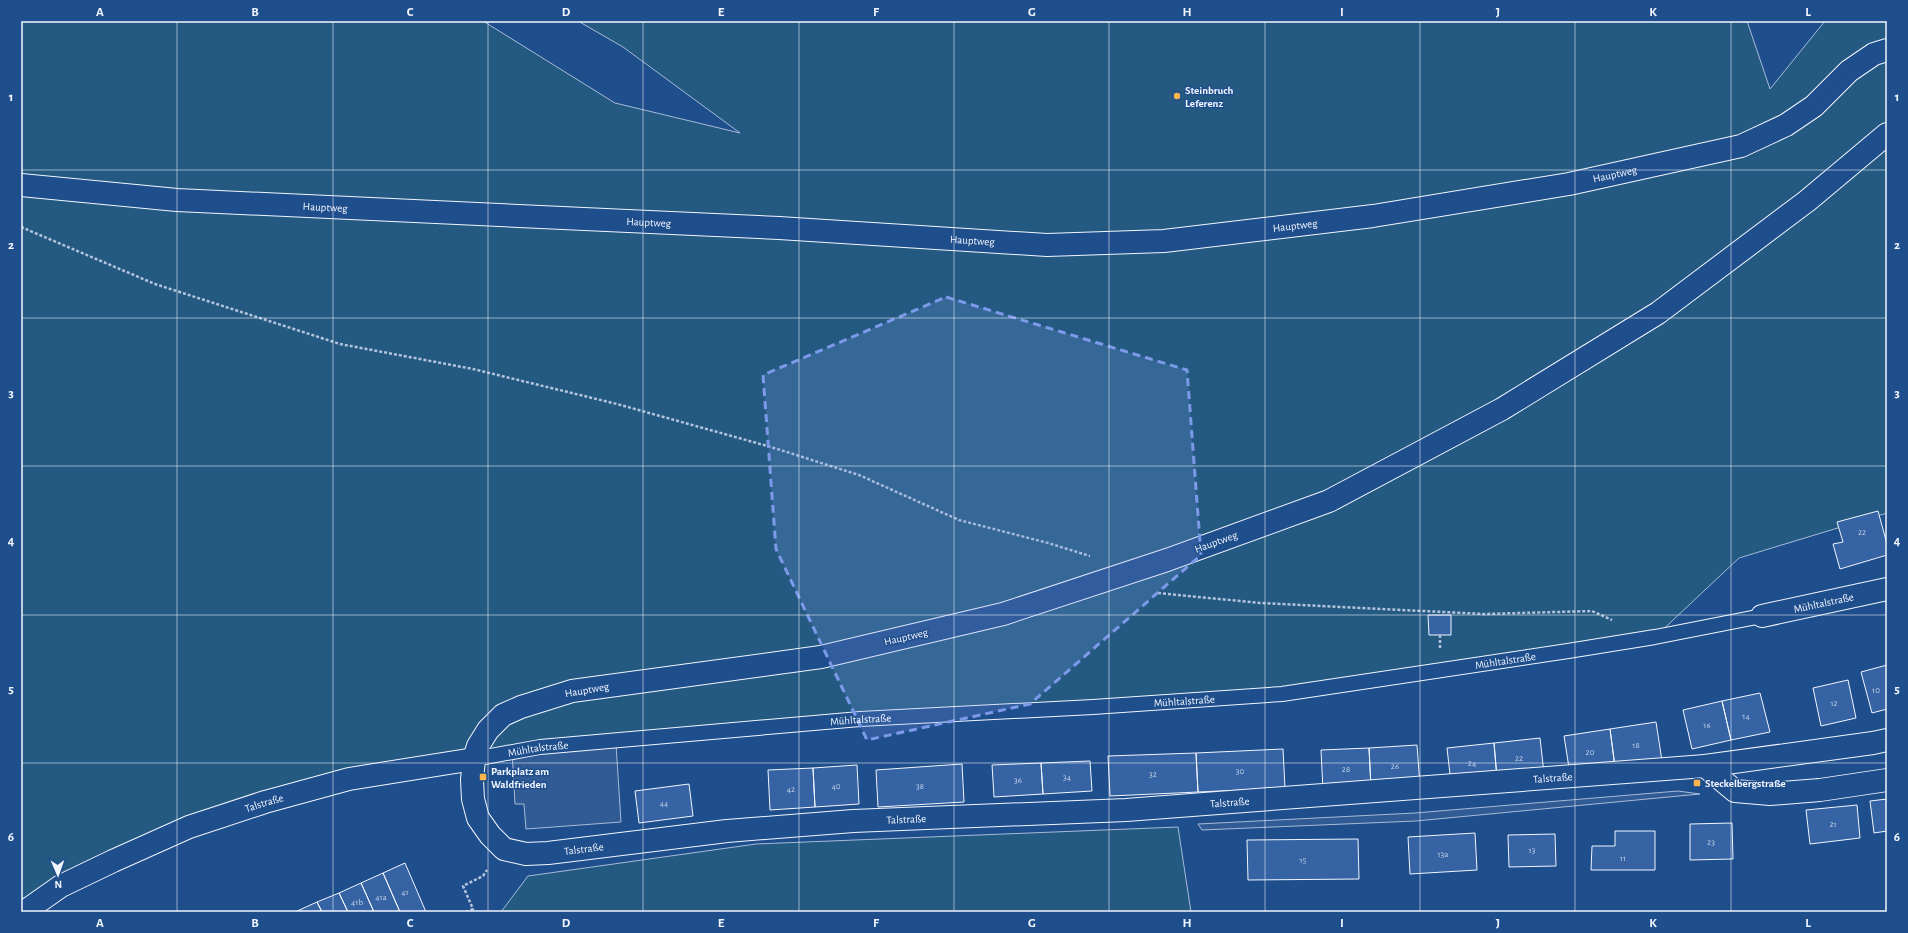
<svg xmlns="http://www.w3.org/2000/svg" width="1908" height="933" font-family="'Alegreya Sans',sans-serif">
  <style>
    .green { fill: #245a82; stroke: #a8bbd7 }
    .parking { fill: #305b95; stroke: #a8bbd7 }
    .building { fill: #3563a3; stroke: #f2f6ff }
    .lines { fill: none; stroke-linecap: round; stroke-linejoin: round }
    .service-casing { stroke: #f2f6ff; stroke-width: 16 }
    .minor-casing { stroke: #f2f6ff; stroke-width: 24 }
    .path { stroke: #b3c4dc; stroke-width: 2.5; stroke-dasharray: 3 2; stroke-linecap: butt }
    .service { stroke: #1f4e8c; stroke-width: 14 }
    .minor { stroke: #1f4e8c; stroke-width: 22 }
    .marked { fill: #7d9aea; fill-opacity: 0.2; stroke: #7d9aea; stroke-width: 3; stroke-dasharray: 8 5; stroke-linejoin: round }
    .grid { fill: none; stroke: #f2f6ff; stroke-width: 1; stroke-opacity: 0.55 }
    .poi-dot { fill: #ffb74d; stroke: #1f4e8c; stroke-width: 1.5 }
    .labels { text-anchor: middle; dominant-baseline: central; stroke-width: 3; stroke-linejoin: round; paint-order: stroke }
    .number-label { font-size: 9px; fill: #c3d1e8 }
    .poi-label { font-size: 11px; font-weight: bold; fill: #f2f6ff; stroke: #1f4e8c; text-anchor: start }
    .street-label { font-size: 11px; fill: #f2f6ff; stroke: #1f4e8c }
    .neatline { fill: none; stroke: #f2f6ff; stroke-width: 1.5 }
    .grid-label { font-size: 13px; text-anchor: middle; font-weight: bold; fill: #f2f6ff }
  </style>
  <rect width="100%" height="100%" fill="#1f4e8c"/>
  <path class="green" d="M 21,21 L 483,21 L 615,103 L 740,133 L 623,47 L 578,21 L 1747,21 L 1770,89 L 1825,21 L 1887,21 L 1887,513 L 1739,558 L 1655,637 L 1282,694 L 540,747 L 265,802 L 21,912 Z
    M 1178,827 L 1191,912 L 501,912 L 528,876 L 756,844 Z"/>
  <path class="parking" d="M 616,744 L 621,822 L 526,829 L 524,804 L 515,804 L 512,751 Z
    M 1678,791 L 1700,794 L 1416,821 L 1202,830 L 1198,824 L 1415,813 Z"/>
  <path class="building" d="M 1878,511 L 1887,544 L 1887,555 L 1840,569 L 1833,544 L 1843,542 L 1837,522 Z
    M 1428,615 L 1451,615 L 1451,635 L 1429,635 Z
    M 1887,665 L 1887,709 L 1872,713 L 1861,672 Z
    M 1848,680 L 1856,718 L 1821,726 L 1813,688 Z
    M 1760,693 L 1770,732 L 1731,740 L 1722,701 Z
    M 1722,701 L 1731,740 L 1692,749 L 1683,710 Z
    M 1656,722 L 1662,761 L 1615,767 L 1610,729 Z
    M 1610,729 L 1615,767 L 1570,774 L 1564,736 Z
    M 1540,738 L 1544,773 L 1497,778 L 1494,743 Z
    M 1494,743 L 1497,778 L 1451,783 L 1447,748 Z
    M 1417,745 L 1420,785 L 1371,787 L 1369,748 Z
    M 1369,748 L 1371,787 L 1323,791 L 1321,750 Z
    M 1283,749 L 1285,788 L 1198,792 L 1196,753 Z
    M 1196,753 L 1198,792 L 1110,796 L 1108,756 Z
    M 1090,761 L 1092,791 L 1043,794 L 1041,763 Z
    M 1041,763 L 1043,794 L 994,797 L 992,765 Z
    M 962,764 L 964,802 L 878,807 L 876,770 Z
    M 857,765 L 859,804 L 815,807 L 813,768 Z
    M 813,768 L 815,807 L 770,810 L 768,770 Z
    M 689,784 L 693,816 L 639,823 L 635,791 Z
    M 1887,799 L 1887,831 L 1874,833 L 1870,801 Z
    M 1857,805 L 1860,838 L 1810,844 L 1806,810 Z
    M 1732,823 L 1733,859 L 1690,860 L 1690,824 Z
    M 1615,831 L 1655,831 L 1655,870 L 1591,870 L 1592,846 L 1615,846 Z
    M 1475,833 L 1477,870 L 1410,874 L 1408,837 Z
    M 1555,834 L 1556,866 L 1509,867 L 1508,835 Z
    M 1358,839 L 1359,879 L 1248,880 L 1247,840 Z
    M 405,863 L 426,912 L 400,912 L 383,873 Z
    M 383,873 L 400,912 L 374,912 L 361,883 Z
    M 361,883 L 374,912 L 348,912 L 339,893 Z
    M 339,893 L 348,912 L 322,912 L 317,902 Z
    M 317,902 L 322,912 L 295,912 Z"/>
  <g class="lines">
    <defs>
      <g id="service">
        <path id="s1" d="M 474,759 L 540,747 L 860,719 L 1093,707 L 1282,694 L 1568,651 L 1655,637 L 1762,616"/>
      </g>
      <g id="minor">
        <path id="s2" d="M 1887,134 L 1807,201 L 1658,313 L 1502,409 L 1329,501 L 1167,560 L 1003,614 L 821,657 L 572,691 L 521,707 L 503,715 L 488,730 L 478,746 L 474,759 L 472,780 L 473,799 L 478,818 L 490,835 L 504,849 L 526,854 L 548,853 L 727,831 L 853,821 L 1126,810 L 1705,766 L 1873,743 L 1887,740"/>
        <path id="s3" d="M 21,185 L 177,200 L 779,228 L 1047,245 L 1164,241 L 1373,216 L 1569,184 L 1741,146 L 1786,125 L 1814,106 L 1849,71 L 1874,54 L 1887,50"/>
        <path id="s4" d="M 1762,616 L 1887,589"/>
        <path d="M 1705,766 L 1735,791 L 1770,794 L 1820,790 L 1887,780"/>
        <path id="s5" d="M 24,912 L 61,886 L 113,861 L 189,827 L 265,802 L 349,779 L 474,759"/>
      </g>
    </defs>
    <use href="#service" class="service-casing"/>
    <use href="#minor" class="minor-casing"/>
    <path class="path" d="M 21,227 L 155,284 L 340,344 L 473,369 L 617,404 L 771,447 L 859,475 L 959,520 L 1048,543 L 1090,556
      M 1158,593 L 1260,603 L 1484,614 L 1592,611 L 1612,620
      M 1440,635 L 1440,648
      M 466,912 L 473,909 L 463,886 L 483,876 L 487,870"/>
    <use href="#service" class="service"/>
    <use href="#minor" class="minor"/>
  </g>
  <path class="marked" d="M 946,297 L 1187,370 L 1201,555 L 1030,704 L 867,740 L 776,549 L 763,375 Z"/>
  <path class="grid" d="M 177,21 L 177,912M 333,21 L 333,912M 488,21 L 488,912M 643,21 L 643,912M 799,21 L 799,912M 954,21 L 954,912M 1109,21 L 1109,912M 1265,21 L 1265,912M 1420,21 L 1420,912M 1575,21 L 1575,912M 1731,21 L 1731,912M 21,170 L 1887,170M 21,318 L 1887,318M 21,466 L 1887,466M 21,615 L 1887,615M 21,763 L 1887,763"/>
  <g class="poi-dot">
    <circle cx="1177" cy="96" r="4"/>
    <rect x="479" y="773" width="8" height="8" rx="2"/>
    <rect x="1693" y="779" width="8" height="8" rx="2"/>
  </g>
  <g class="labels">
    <g class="number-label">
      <text x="1862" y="532">22</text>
      <text x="1876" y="690">10</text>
      <text x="1834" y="703">12</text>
      <text x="1746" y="716">14</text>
      <text x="1707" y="725">16</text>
      <text x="1636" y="745">18</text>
      <text x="1590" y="752">20</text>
      <text x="1519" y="758">22</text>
      <text x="1472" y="763">24</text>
      <text x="1395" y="766">26</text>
      <text x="1346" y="769">28</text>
      <text x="1240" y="771">30</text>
      <text x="1153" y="774">32</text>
      <text x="1067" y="777">34</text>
      <text x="1018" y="780">36</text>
      <text x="836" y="786">40</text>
      <text x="920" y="786">38</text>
      <text x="791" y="789">42</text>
      <text x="664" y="803">44</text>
      <text x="1833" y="824">21</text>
      <text x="1711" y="842">23</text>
      <text x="1532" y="850">13</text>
      <text x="1443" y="854">13a</text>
      <text x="1623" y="858">11</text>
      <text x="1303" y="860">15</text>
      <text x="405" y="892">41</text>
      <text x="381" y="897">41a</text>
      <text x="357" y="902">41b</text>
    </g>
    <g class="poi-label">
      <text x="1185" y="90">Steinbruch<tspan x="1185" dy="13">Leferenz</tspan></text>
      <text x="491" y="771">Parkplatz am<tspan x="491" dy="13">Waldfrieden</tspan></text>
      <text x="1705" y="783">Steckelbergstraße</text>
    </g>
    <g class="street-label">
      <text stroke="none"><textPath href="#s3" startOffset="1601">Hauptweg</textPath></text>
      <text stroke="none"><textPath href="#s3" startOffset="305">Hauptweg</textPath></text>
      <text stroke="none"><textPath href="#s3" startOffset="629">Hauptweg</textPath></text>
      <text stroke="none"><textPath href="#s3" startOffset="1277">Hauptweg</textPath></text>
      <text stroke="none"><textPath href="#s3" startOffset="953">Hauptweg</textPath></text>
      <text transform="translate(1216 542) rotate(-20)">Hauptweg</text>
      <text stroke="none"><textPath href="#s4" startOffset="63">Mühltalstraße</textPath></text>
      <text transform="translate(906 637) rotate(-13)">Hauptweg</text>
      <text stroke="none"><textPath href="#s1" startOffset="1037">Mühltalstraße</textPath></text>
      <text transform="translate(587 690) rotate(-10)">Hauptweg</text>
      <text stroke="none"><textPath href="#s1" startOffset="713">Mühltalstraße</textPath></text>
      <text stroke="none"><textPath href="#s1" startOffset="389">Mühltalstraße</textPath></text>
      <text stroke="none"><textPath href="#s1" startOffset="65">Mühltalstraße</textPath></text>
      <text stroke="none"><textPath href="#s2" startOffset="2733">Talstraße</textPath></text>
      <text stroke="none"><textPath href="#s2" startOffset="2409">Talstraße</textPath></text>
      <text stroke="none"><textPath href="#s5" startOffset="265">Talstraße</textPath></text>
      <text stroke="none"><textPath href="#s2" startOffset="2085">Talstraße</textPath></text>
      <text stroke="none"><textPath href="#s2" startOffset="1761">Talstraße</textPath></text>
    </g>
  </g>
  <rect width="1908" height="933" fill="none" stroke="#1f4e8c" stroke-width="44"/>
  <g transform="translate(58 875) rotate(178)" stroke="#1f4e8c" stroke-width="3" paint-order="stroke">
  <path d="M0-3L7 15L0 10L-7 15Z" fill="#f2f6ff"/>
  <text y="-6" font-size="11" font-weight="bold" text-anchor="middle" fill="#f2f6ff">N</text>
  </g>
  <rect x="22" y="22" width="1864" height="889" class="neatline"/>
  <g class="grid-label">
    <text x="100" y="16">A</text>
    <text x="255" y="16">B</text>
    <text x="410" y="16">C</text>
    <text x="566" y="16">D</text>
    <text x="721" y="16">E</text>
    <text x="876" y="16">F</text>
    <text x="1032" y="16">G</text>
    <text x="1187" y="16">H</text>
    <text x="1342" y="16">I</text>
    <text x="1498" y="16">J</text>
    <text x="1653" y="16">K</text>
    <text x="1808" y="16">L</text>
    <text x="11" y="101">1</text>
    <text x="1897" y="101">1</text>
    <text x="11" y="249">2</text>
    <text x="1897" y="249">2</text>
    <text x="11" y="397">3</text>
    <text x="1897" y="397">3</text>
    <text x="11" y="545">4</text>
    <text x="1897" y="545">4</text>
    <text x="11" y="693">5</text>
    <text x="1897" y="693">5</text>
    <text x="11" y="841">6</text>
    <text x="1897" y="841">6</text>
    <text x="100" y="927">A</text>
    <text x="255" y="927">B</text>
    <text x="410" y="927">C</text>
    <text x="566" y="927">D</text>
    <text x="721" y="927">E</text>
    <text x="876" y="927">F</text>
    <text x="1032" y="927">G</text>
    <text x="1187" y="927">H</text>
    <text x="1342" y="927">I</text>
    <text x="1498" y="927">J</text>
    <text x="1653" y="927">K</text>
    <text x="1808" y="927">L</text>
  </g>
</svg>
